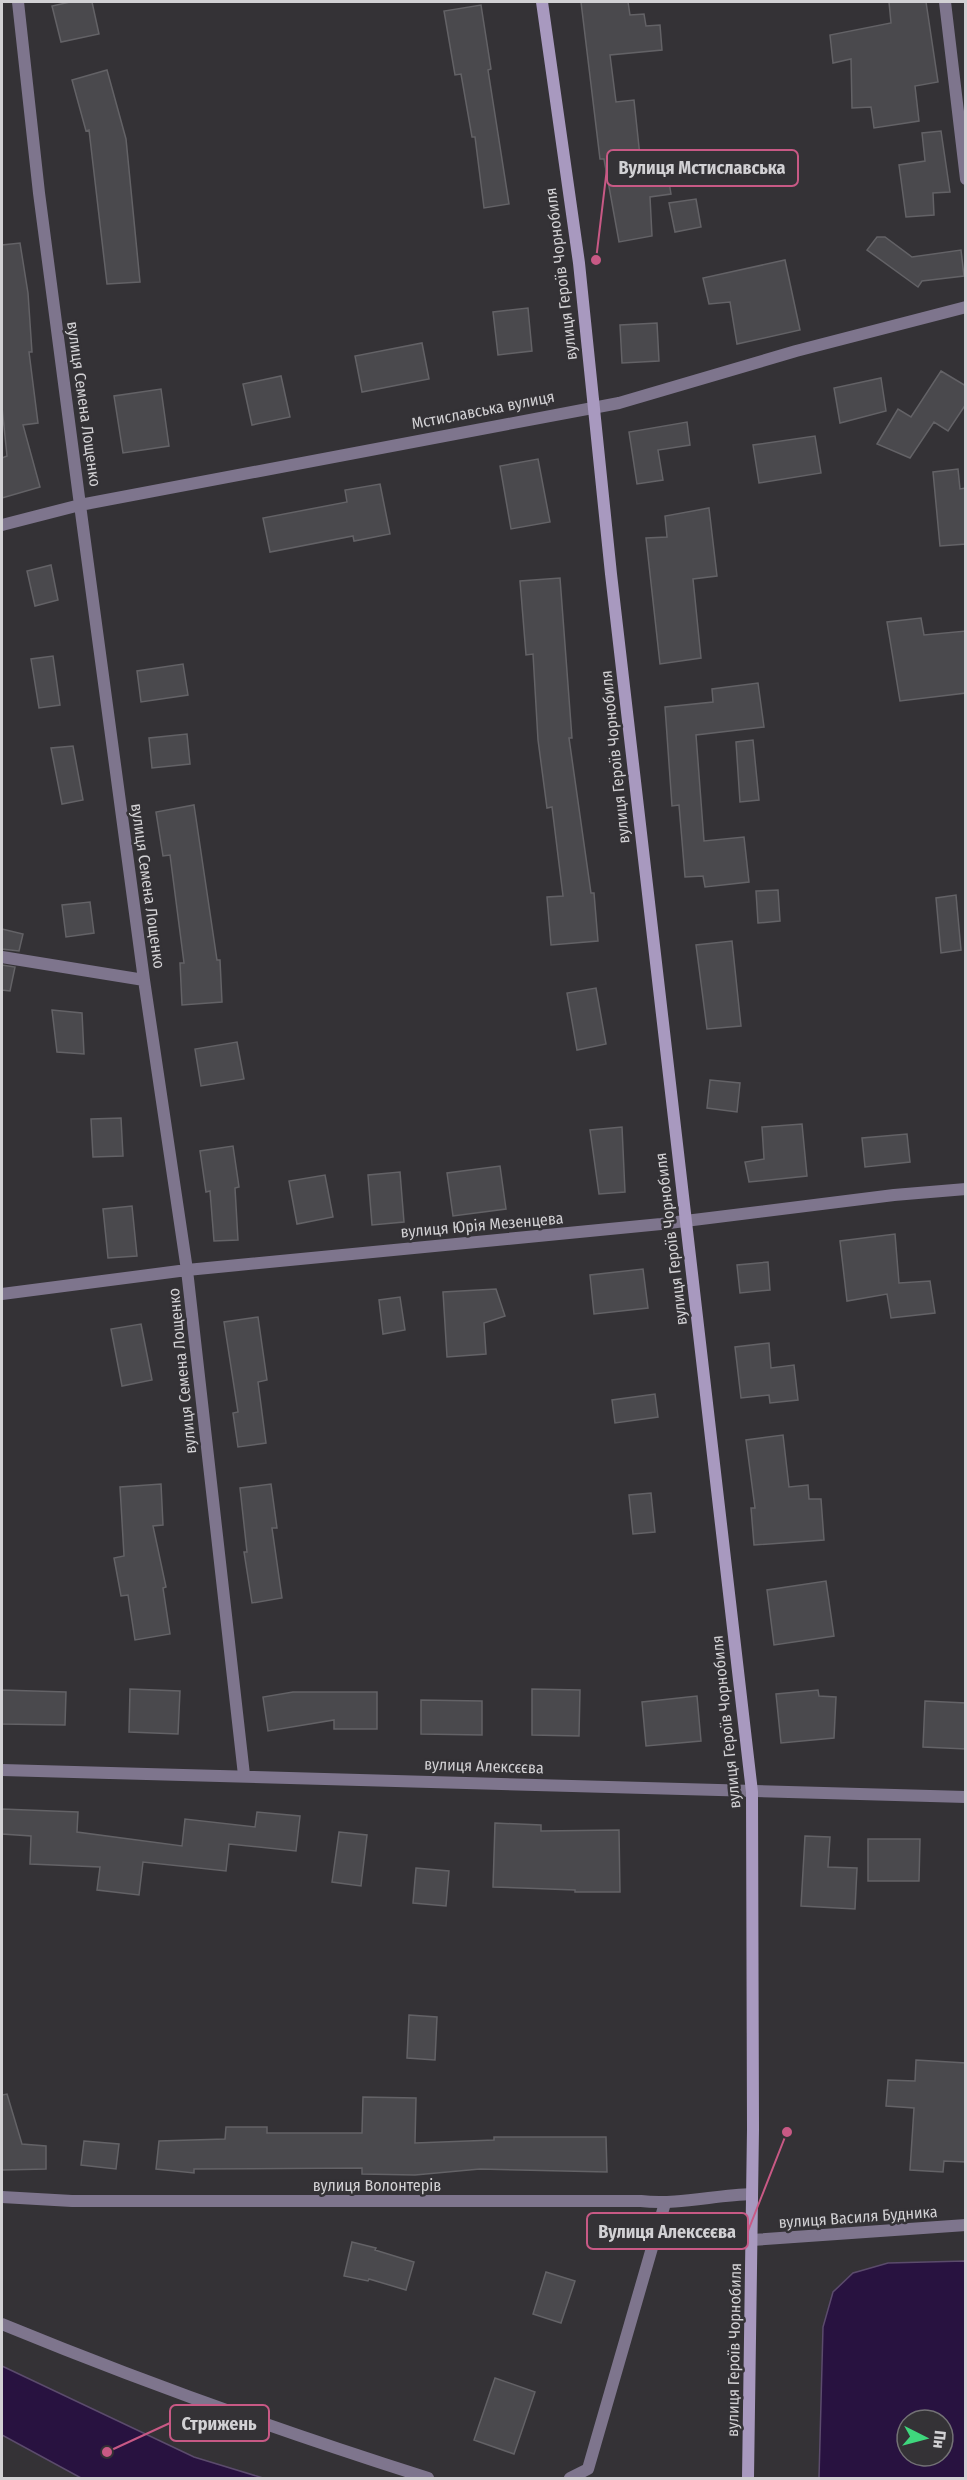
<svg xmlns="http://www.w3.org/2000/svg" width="967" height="2480" font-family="'Fira Sans Condensed',sans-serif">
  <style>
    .water { fill: #281240; stroke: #5b4b6c; stroke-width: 1.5; fill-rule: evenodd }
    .building { fill: #4a494d; stroke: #636266; stroke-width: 1.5 }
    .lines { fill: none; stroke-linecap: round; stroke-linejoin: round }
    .lane { stroke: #7e758d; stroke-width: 12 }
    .street { stroke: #7e758d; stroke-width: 12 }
    .secondary { stroke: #a899bf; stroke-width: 12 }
    .labels { text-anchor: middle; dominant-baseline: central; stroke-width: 5; stroke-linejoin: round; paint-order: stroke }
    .street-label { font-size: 16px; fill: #d2d1d4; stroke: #343236 }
    .leader { fill: none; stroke: #c85985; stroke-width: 2 }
    .callout-dot { fill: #c85985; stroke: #343236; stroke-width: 2 }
    .callout { fill: #343236; stroke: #c85985; stroke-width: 2 }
    .callout-label { font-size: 18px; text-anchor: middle; font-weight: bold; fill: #d2d1d4 }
  </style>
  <rect width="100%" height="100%" fill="#343236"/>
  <path class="water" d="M 965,2261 L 965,2478 L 819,2478 L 823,2327 L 833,2292 L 853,2273 L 888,2263 ZM 907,2420 L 943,2420 L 943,2456 L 907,2456 Z
    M 2,2366 L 194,2457 L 263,2478 L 81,2478 L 2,2435 Z"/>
  <path class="building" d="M 70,2 L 92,2 L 99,34 L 61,42 L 52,6 Z
    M 581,2 L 628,2 L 630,15 L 644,14 L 646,26 L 660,25 L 662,50 L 610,55 L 616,102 L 634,100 L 642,175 L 667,170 L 671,194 L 650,197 L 652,236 L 619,242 L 604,159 L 600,159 Z
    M 889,2 L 926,2 L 938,82 L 915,86 L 919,121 L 874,128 L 871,107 L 852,108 L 851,59 L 833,63 L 830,35 L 891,23 Z
    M 481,5 L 491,69 L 488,70 L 509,204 L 484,208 L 475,137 L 472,137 L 461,74 L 455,75 L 444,11 Z
    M 107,70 L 126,139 L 140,282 L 107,284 L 89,130 L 86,131 L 72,80 Z
    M 941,131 L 950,192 L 933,193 L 934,215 L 906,217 L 899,165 L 925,161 L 922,133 Z
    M 696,199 L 701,227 L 675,232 L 669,203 Z
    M 877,237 L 885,237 L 912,257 L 961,250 L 964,276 L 922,281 L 918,287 L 867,250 Z
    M 20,243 L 28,293 L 32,352 L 29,352 L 38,423 L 23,425 L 40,487 L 2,498 L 2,458 L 7,456 L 2,407 L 2,245 Z
    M 785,260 L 800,330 L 737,344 L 730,302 L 709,304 L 703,278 Z
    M 528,308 L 532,351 L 498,355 L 493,312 Z
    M 657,323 L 659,361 L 622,363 L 620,325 Z
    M 422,343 L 429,379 L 362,392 L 355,356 Z
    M 941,371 L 966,386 L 966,404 L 948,431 L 934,422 L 910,458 L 877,444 L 898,409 L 911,417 Z
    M 281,376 L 290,417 L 252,425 L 243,384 Z
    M 881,378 L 886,411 L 840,423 L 834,388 Z
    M 161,389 L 169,446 L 123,453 L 114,396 Z
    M 687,422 L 690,445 L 658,450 L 663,480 L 637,484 L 629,432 Z
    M 815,436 L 821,473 L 759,483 L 753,445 Z
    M 538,459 L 550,522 L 511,529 L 500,466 Z
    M 958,469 L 960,489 L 966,488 L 966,544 L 940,546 L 933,472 Z
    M 380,484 L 390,534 L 354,541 L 353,536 L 270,552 L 263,518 L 347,502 L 345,490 Z
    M 709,508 L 717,576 L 693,579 L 701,658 L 660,664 L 646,538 L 667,537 L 665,516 Z
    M 51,565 L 58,600 L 35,606 L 27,571 Z
    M 560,578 L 572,738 L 569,738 L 591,893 L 594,893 L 598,941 L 551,945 L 547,897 L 563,896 L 552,807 L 547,808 L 538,740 L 533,654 L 526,655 L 520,581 Z
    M 921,618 L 924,635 L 966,631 L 966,693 L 900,701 L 887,622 Z
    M 53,656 L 60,705 L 39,708 L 31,659 Z
    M 183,664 L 188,695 L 141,702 L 137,671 Z
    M 758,683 L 764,727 L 696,735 L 704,841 L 744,837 L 749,882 L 705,887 L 703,876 L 685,877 L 679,805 L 672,806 L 665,707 L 713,702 L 712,689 Z
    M 187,734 L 190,764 L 152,768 L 149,738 Z
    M 753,740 L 759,800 L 740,802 L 736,742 Z
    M 73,746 L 83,800 L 62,804 L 51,748 Z
    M 194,805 L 217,960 L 220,960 L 222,1002 L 182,1005 L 180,963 L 184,963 L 170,855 L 163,856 L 156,812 Z
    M 778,890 L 780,921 L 758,923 L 756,891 Z
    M 956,895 L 961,950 L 941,953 L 936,898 Z
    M 90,902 L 94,933 L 66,937 L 62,905 Z
    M 2,929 L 23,934 L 19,951 L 2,949 Z
    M 732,941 L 741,1026 L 707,1029 L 696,945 Z
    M 2,965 L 15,967 L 10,991 L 2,990 Z
    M 596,988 L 606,1044 L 577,1050 L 567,993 Z
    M 52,1010 L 82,1013 L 84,1054 L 57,1052 Z
    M 237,1042 L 244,1079 L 201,1086 L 195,1049 Z
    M 710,1080 L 740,1083 L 737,1112 L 707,1108 Z
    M 121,1118 L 123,1156 L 93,1157 L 91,1119 Z
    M 802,1124 L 807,1176 L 749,1182 L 745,1162 L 764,1159 L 762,1127 Z
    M 622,1127 L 625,1192 L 599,1194 L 590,1130 Z
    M 907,1134 L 910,1162 L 865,1167 L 862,1138 Z
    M 233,1146 L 239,1187 L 235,1188 L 238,1240 L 214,1241 L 210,1191 L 206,1192 L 200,1151 Z
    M 500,1166 L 506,1209 L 453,1216 L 447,1173 Z
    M 400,1172 L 404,1222 L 372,1225 L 368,1175 Z
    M 325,1175 L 333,1217 L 297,1224 L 289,1181 Z
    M 132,1206 L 137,1256 L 108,1258 L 103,1209 Z
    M 895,1234 L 899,1283 L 930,1281 L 935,1313 L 891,1318 L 887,1294 L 847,1301 L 840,1241 Z
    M 768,1262 L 770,1290 L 740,1293 L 737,1265 Z
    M 643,1269 L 648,1308 L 594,1314 L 590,1275 Z
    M 496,1289 L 505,1316 L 484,1323 L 486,1354 L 447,1357 L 443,1292 Z
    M 400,1297 L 405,1330 L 383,1334 L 379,1300 Z
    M 258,1317 L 267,1380 L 258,1382 L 266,1443 L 238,1447 L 233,1413 L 238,1412 L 224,1322 Z
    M 141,1324 L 152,1380 L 122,1386 L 111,1329 Z
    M 769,1343 L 771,1368 L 794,1365 L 798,1400 L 770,1403 L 769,1395 L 741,1398 L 735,1347 Z
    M 655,1394 L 658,1417 L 615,1423 L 612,1400 Z
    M 783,1435 L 789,1487 L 808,1485 L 809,1499 L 821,1499 L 824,1540 L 754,1545 L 751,1508 L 755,1508 L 746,1440 Z
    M 161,1484 L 163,1525 L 153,1526 L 166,1587 L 163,1588 L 170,1634 L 135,1640 L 128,1595 L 121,1596 L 114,1558 L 124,1556 L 120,1487 Z
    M 271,1484 L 277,1528 L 272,1528 L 282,1598 L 252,1603 L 244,1552 L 247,1552 L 240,1488 Z
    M 651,1493 L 655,1532 L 633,1534 L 629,1495 Z
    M 826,1581 L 834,1636 L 774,1645 L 767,1590 Z
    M 130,1689 L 180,1691 L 178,1734 L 129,1732 Z
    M 532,1689 L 580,1690 L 579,1736 L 532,1735 Z
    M 2,1690 L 66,1692 L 65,1725 L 2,1724 Z
    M 818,1690 L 819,1696 L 836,1697 L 834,1738 L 781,1743 L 776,1694 Z
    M 293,1692 L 377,1692 L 377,1729 L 334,1729 L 334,1720 L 268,1731 L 263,1697 Z
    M 697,1696 L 701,1741 L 646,1746 L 642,1702 Z
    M 421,1700 L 482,1701 L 482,1735 L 421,1734 Z
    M 925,1701 L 966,1703 L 966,1749 L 923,1747 Z
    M 2,1809 L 78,1812 L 77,1832 L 182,1846 L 185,1819 L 255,1827 L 257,1812 L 300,1816 L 296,1851 L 229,1844 L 226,1871 L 143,1862 L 139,1895 L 97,1890 L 100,1867 L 30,1864 L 31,1836 L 2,1834 Z
    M 495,1823 L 541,1825 L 541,1831 L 619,1830 L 620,1892 L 575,1892 L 575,1890 L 493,1887 Z
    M 339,1832 L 367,1835 L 361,1886 L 332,1882 Z
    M 805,1836 L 830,1837 L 828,1867 L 857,1868 L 855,1909 L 801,1906 Z
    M 868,1839 L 920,1839 L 919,1881 L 868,1881 Z
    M 416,1868 L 449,1871 L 446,1906 L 413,1903 Z
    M 409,2015 L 437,2017 L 435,2060 L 407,2058 Z
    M 916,2060 L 966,2063 L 966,2162 L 944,2161 L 943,2172 L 910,2170 L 914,2108 L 886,2106 L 888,2080 L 915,2081 Z
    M 7,2094 L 22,2144 L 46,2146 L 46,2169 L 2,2170 L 2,2095 Z
    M 363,2097 L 416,2098 L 415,2143 L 494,2140 L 494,2137 L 606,2137 L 607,2172 L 480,2169 L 415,2175 L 362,2174 L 362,2168 L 194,2169 L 194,2173 L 156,2169 L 159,2141 L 225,2139 L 226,2127 L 267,2127 L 267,2133 L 362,2133 Z
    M 84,2141 L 119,2144 L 116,2169 L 81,2165 Z
    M 352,2242 L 376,2248 L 375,2250 L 414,2262 L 406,2290 L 369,2279 L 368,2281 L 344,2276 Z
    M 546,2272 L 575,2281 L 561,2323 L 533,2314 Z
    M 495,2378 L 535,2392 L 514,2454 L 474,2440 Z"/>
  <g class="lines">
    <path class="lane" d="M 2,2324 C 143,2382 283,2432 428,2478
      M 570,2478 L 588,2469 L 665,2203"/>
    <path class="street" d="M 18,2 L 39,193 L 80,505 L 144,980 L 187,1270 L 244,1775
      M 945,2 L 966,179
      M 2,525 L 80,505 L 619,403 L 796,351 L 966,307
      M 2,957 L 144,980
      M 2,1294 L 187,1270 L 661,1224 L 894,1195 L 966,1189
      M 2,1770 L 966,1797
      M 2,2197 L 72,2201 L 641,2201 C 678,2205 715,2195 752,2194
      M 752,2240 L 966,2225"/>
    <path class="secondary" d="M 542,2 L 579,263 L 611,574 L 752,1792 L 753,2129 L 748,2478"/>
  </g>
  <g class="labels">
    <g class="street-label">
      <text transform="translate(561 274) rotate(-97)">вулиця Героїв Чорнобиля</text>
      <text transform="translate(84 404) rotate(82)">вулиця Семена Лощенко</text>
      <text transform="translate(483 410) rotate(-11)">Мстиславська вулиця</text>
      <text transform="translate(615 757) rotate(-96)">вулиця Героїв Чорнобиля</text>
      <text transform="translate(148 886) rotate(82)">вулиця Семена Лощенко</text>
      <text transform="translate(482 1225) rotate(-5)">вулиця Юрія Мезенцева</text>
      <text transform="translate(671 1239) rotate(-97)">вулиця Героїв Чорнобиля</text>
      <text transform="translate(182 1371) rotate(-96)">вулиця Семена Лощенко</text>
      <text transform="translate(726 1722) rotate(-96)">вулиця Героїв Чорнобиля</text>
      <text transform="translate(484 1766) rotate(2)">вулиця Алексєєва</text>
      <text x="377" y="2185">вулиця Волонтерів</text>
      <text transform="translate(858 2217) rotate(-4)">вулиця Василя Будника</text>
      <text transform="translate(734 2350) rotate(-89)">вулиця Героїв Чорнобиля</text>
    </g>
  </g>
  <path class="leader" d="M596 260L607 168M787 2132L748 2231M107 2452L170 2423"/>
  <g class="callout-dot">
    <circle cx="596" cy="260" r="6"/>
    <circle cx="787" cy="2132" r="6"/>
    <circle cx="107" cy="2452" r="6"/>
  </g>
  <g class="callout">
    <rect x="607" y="150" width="191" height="36" rx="6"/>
    <rect x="587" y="2213" width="161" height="36" rx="6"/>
    <rect x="170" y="2405" width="99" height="36" rx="6"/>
  </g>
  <g class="callout-label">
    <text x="702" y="174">Вулиця Мстиславська</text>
    <text x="667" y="2238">Вулиця Алексєєва</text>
    <text x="219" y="2430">Стрижень</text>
  </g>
  <rect width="967" height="2480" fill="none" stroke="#d2d1d4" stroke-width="6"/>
  <g transform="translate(925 2438) rotate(96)"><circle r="28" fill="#343236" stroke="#737275" stroke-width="1.5"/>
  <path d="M0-4.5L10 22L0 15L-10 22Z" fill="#3fd77d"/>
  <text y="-9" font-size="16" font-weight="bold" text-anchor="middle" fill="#d2d1d4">Пн</text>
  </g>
</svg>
